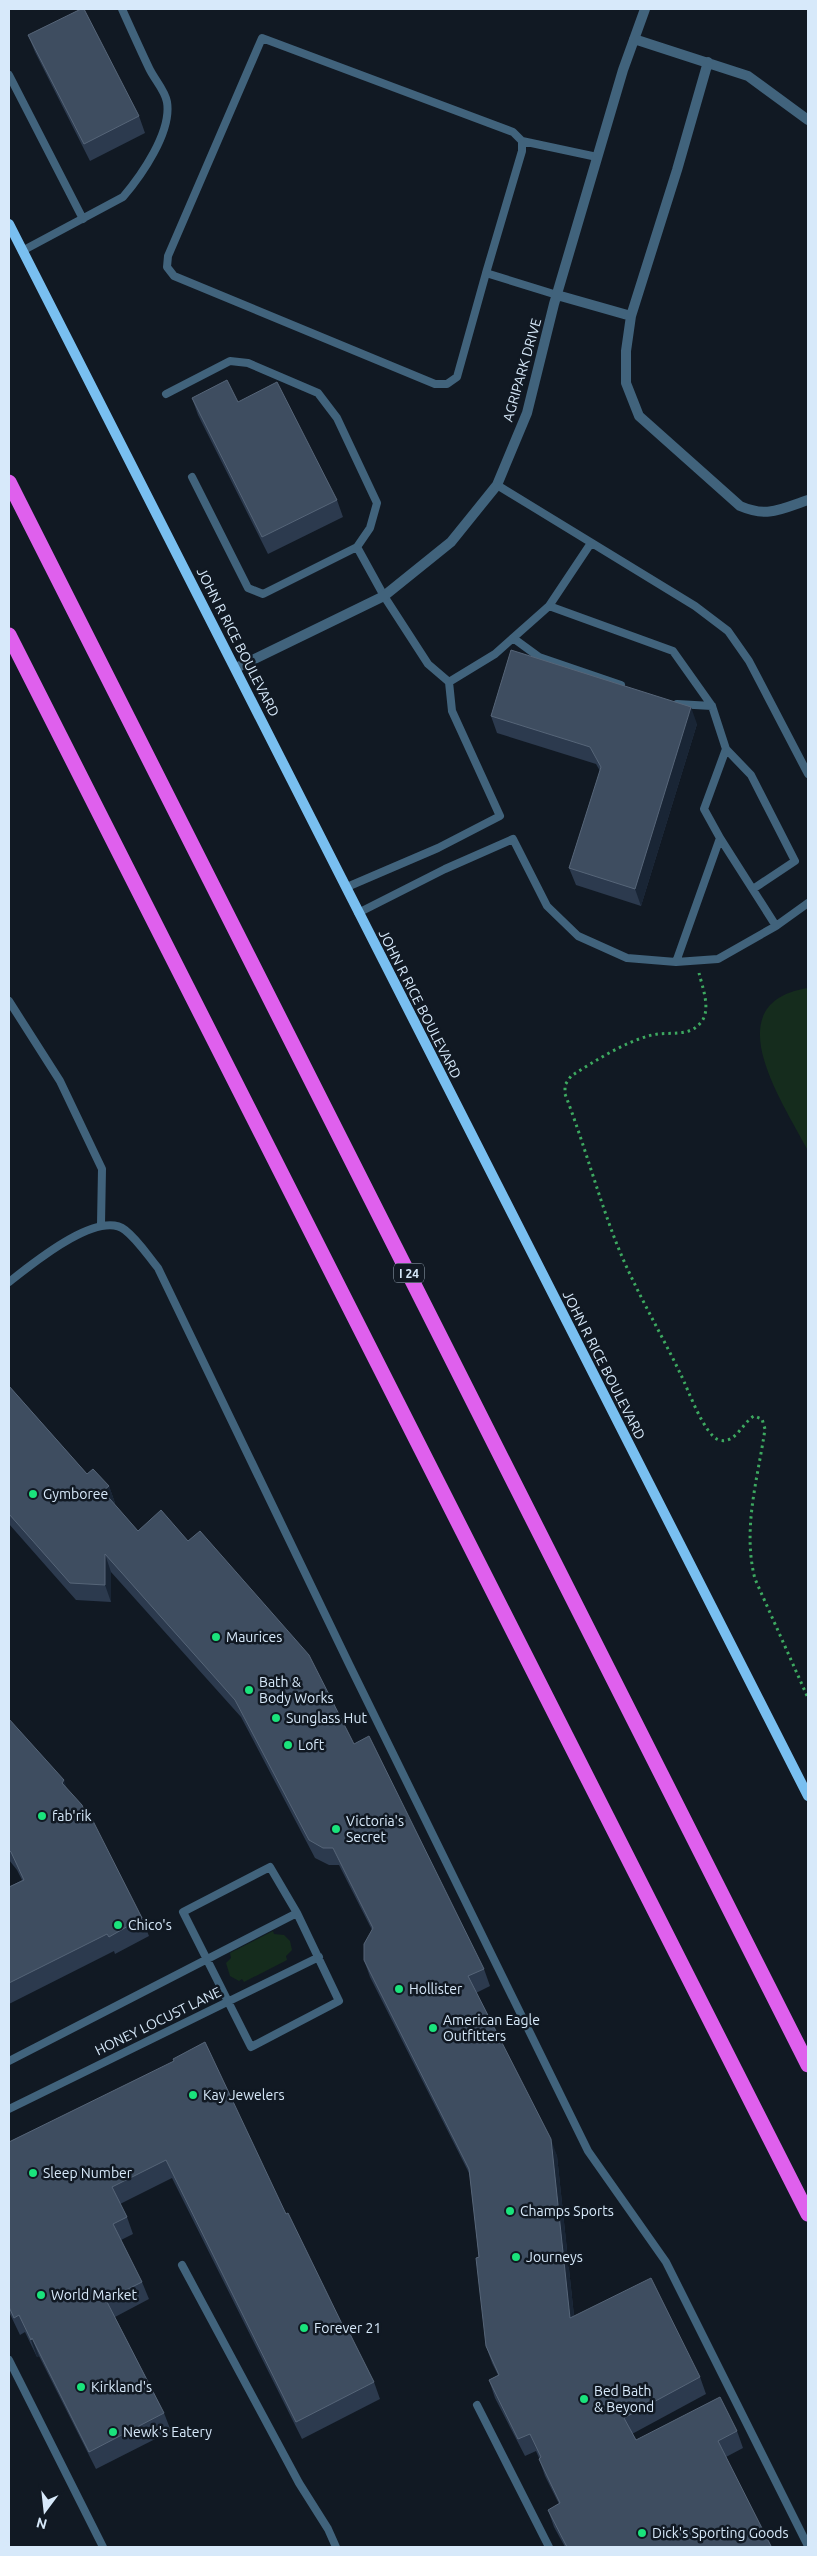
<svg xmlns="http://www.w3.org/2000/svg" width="817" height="2556" font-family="Ubuntu,sans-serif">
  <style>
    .grass { fill: #152c1d }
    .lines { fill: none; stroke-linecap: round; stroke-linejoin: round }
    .path { stroke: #3da960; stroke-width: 3; stroke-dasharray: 2.5 4; stroke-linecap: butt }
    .lane { stroke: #41637c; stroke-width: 8 }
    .street { stroke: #41637c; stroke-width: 10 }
    .secondary { stroke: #79bff0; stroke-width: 10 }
    .highway { stroke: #df60ed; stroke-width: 15 }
    .wall { fill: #2c3a4e }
    .shaded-wall { fill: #192535 }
    .building { fill: #3e4d60; stroke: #566578 }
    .poi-dot { fill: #1ae37c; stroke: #111923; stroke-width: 2 }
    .labels { text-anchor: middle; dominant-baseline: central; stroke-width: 5; stroke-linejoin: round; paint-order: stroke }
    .shield { fill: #111923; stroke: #9cabba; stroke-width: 1 }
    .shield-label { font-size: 12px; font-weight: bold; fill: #d7e9fa }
    .street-label { font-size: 14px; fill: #d7e9fa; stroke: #111923 }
    .poi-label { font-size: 14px; fill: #d7e9fa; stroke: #111923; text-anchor: start }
  </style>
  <rect width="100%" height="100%" fill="#111923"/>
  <path class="grass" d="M 808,988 L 808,1151 C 784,1104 713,1003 808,988 Z
    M 273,1931 L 274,1934 L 284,1935 L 290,1941 L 292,1950 L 286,1956 L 287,1960 L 244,1982 L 242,1979 L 239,1981 L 230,1976 L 226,1963 L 231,1958 L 230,1953 Z"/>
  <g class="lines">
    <path class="path" d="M 699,973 C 702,986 711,1008 702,1021 C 690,1038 670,1031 652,1035 C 624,1042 595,1061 571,1076 L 565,1085 L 565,1094 C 584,1143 597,1193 616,1242 C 634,1288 660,1331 681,1375 C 688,1389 704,1435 719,1440 C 735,1445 743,1422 754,1416 L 762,1419 L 765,1429 C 758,1478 742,1529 755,1579 L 808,1698"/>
    <path class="lane" d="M 9,75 L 83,219
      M 522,141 L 597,157
      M 22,251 L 123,197 C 141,176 172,132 167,102 C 165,90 154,79 149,68 C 140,49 131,29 122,9
      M 486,273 L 457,377 L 447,384 L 435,384 L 174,276 L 167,267 L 168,256 L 262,38 L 513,132 L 522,141 L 522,151 L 486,273 L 557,295
      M 166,394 L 230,361 L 248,363 L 318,393 L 337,418 L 377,503 L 370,528 L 357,547
      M 192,477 L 248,588 L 263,594 L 357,547 L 384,596 L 428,664 L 449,682
      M 497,485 L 695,606 L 728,631 L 749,661 L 808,774
      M 549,606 L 673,651 L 712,706 L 726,749 L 704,809 L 720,838 L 676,962
      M 513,638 L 539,657 L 621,685
      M 677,704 L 712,706
      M 726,749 L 751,775 L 795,861 L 753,889
      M 720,838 L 776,926
      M 347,887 L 438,848 L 500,816 L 452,711 L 449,682 L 495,654 L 549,606 L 591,543
      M 358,913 L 445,869 L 513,839 L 547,906 L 578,936 L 627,958 L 676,962 L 718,959 L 776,926 L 808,903
      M 9,1001 L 60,1081 L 102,1169 L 101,1224
      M 9,1282 C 31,1265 98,1209 125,1230 C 138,1240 148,1256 158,1268 L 349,1664 L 588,2151 L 666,2262 L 808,2546
      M 270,1867 L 297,1913 L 339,2001 L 251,2047 L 183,1912 Z
      M 9,2061 L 297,1913
      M 9,2109 L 319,1957
      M 182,2265 L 299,2483 L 328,2529 L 336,2547
      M 9,2360 L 103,2547
      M 477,2405 L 549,2547"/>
    <path class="street" d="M 634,39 L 748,76 L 808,120
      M 557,295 L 631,316 L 626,351 L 626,383 L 639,416 L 740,506 C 768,518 781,509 808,500
      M 631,316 L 677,170 L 708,62
      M 236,668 L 384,596 L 451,542 L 497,485 L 527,413 L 554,304 L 623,70 L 645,9"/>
    <path class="secondary" d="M 9,224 L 808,1796"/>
    <path class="highway" d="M 9,482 L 808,2065
      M 9,635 L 808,2214"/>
  </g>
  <path class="wall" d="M 28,35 L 139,116 L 145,133 L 90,161 L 35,52 Z
    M 192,398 L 238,402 L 337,500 L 343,517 L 268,554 L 198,415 Z
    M 491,716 L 697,724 L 641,906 L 576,885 L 569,868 L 600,771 L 596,764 L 497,733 Z
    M 9,1386 L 87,1474 L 109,1486 L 115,1503 L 114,1504 L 138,1531 L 354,1744 L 484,1969 L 490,1986 L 476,1993 L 557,2156 L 574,2316 L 700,2377 L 706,2394 L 632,2434 L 636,2440 L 737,2431 L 743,2448 L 726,2457 L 771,2547 L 565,2547 L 554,2527 L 548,2510 L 559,2504 L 545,2476 L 539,2459 L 539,2458 L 536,2451 L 525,2456 L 495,2398 L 489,2380 L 498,2375 L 492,2363 L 486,2346 L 479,2257 L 470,2175 L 370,1977 L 364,1960 L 372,1930 L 339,1865 L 329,1865 L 315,1858 L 241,1717 L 111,1572 L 111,1602 L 76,1600 L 9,1524 Z
    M 9,1719 L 67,1789 L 88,1820 L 142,1918 L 149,1936 L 115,1954 L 114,1951 L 9,2004 L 9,1887 L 22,1880 L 17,1870 L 9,1860 Z
    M 174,2062 L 286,2214 L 344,2328 L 374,2382 L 380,2399 L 302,2439 L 172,2178 L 120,2204 L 127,2217 L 133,2234 L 121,2240 L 142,2282 L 149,2299 L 115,2317 L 164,2413 L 171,2431 L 96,2469 L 39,2356 L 37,2357 L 25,2332 L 20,2335 L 9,2312 L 9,2142 Z"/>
  <path class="shaded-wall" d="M 691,707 L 697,724 L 641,906 L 635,889 Z
    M 109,1486 L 115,1503 L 109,1508 L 103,1491 Z
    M 105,1554 L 111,1572 L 111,1602 L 105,1585 Z
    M 64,1780 L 70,1797 L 62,1783 Z
    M 551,2139 L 557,2156 L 576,2335 L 570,2318 Z
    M 32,2338 L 39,2356 L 37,2357 L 31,2340 Z"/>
  <path class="building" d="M 81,9 L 84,9 L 139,116 L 84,144 L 28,35 Z
    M 227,380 L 238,402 L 277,382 L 337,500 L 262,537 L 192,398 Z
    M 511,650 L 691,707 L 635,889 L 569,868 L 601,767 L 590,747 L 491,716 Z
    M 9,1386 L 87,1474 L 93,1469 L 109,1486 L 103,1491 L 138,1531 L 161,1510 L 188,1541 L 200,1531 L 309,1655 L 354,1744 L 369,1736 L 484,1969 L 468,1976 L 551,2139 L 570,2318 L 651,2278 L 700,2377 L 624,2418 L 636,2440 L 720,2397 L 737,2431 L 718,2441 L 771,2546 L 769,2547 L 567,2547 L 548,2510 L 560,2503 L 539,2459 L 541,2457 L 530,2434 L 518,2439 L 489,2380 L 499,2375 L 486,2346 L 476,2258 L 479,2257 L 469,2169 L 364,1960 L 364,1944 L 373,1928 L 333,1848 L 323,1848 L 309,1840 L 235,1700 L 105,1554 L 105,1585 L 70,1583 L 9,1514 Z
    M 9,1719 L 64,1780 L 62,1783 L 82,1805 L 88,1820 L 92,1819 L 142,1918 L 109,1937 L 107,1934 L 9,1983 L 9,1887 L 24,1880 L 11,1852 L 9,1850 Z
    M 205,2042 L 286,2214 L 288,2213 L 344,2328 L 346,2326 L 374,2382 L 296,2422 L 166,2160 L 112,2187 L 127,2217 L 113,2224 L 142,2282 L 106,2300 L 164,2413 L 89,2452 L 32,2338 L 31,2340 L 19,2315 L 14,2318 L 9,2307 L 9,2142 L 174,2061 L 173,2059 Z"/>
  <g class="poi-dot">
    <circle cx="33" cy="1494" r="5"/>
    <circle cx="216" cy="1637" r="5"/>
    <circle cx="249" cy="1690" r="5"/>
    <circle cx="276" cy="1718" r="5"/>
    <circle cx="288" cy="1745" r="5"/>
    <circle cx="42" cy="1816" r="5"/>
    <circle cx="336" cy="1829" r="5"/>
    <circle cx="118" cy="1925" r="5"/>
    <circle cx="399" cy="1989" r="5"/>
    <circle cx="433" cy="2028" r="5"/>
    <circle cx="193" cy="2095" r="5"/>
    <circle cx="33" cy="2173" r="5"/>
    <circle cx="510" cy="2211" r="5"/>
    <circle cx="516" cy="2257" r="5"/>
    <circle cx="41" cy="2295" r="5"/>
    <circle cx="304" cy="2328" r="5"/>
    <circle cx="81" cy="2387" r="5"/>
    <circle cx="584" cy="2399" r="5"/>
    <circle cx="113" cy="2432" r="5"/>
    <circle cx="642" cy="2533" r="5"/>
  </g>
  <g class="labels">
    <rect class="shield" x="394" y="1263.5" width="30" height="19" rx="4"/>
    <g class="shield-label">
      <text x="409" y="1273">I 24</text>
    </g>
    <g class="street-label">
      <text transform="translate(522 370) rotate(-74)">AGRIPARK DRIVE</text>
      <text transform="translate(238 642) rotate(63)">JOHN R RICE BOULEVARD</text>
      <text transform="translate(420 1004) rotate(63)">JOHN R RICE BOULEVARD</text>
      <text transform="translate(604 1365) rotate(63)">JOHN R RICE BOULEVARD</text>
      <text transform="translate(158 2021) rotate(-26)">HONEY LOCUST LANE</text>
    </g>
    <g class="poi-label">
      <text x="43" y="1494">Gymboree</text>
      <text x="226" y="1637">Maurices</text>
      <text x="259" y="1682">Bath &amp;<tspan x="259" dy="16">Body Works</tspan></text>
      <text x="286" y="1718">Sunglass Hut</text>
      <text x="298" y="1745">Loft</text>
      <text x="52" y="1816">fab'rik</text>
      <text x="346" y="1821">Victoria's<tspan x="346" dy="16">Secret</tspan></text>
      <text x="128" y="1925">Chico's</text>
      <text x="409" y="1989">Hollister</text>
      <text x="443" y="2020">American Eagle<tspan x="443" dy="16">Outfitters</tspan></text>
      <text x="203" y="2095">Kay Jewelers</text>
      <text x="43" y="2173">Sleep Number</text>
      <text x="520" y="2211">Champs Sports</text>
      <text x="526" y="2257">Journeys</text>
      <text x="51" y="2295">World Market</text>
      <text x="314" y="2328">Forever 21</text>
      <text x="91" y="2387">Kirkland's</text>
      <text x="594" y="2391">Bed Bath<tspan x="594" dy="16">&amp; Beyond</tspan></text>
      <text x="123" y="2432">Newk's Eatery</text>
      <text x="652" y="2533">Dick's Sporting Goods</text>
    </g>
  </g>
  <rect width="817" height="2556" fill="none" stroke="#d7e9fa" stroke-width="20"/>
  <g transform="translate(45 2511) rotate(195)" stroke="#111923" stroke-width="4" paint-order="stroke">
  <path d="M0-4L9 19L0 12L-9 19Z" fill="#d7e9fa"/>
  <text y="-8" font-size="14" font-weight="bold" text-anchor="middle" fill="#d7e9fa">N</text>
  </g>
</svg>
